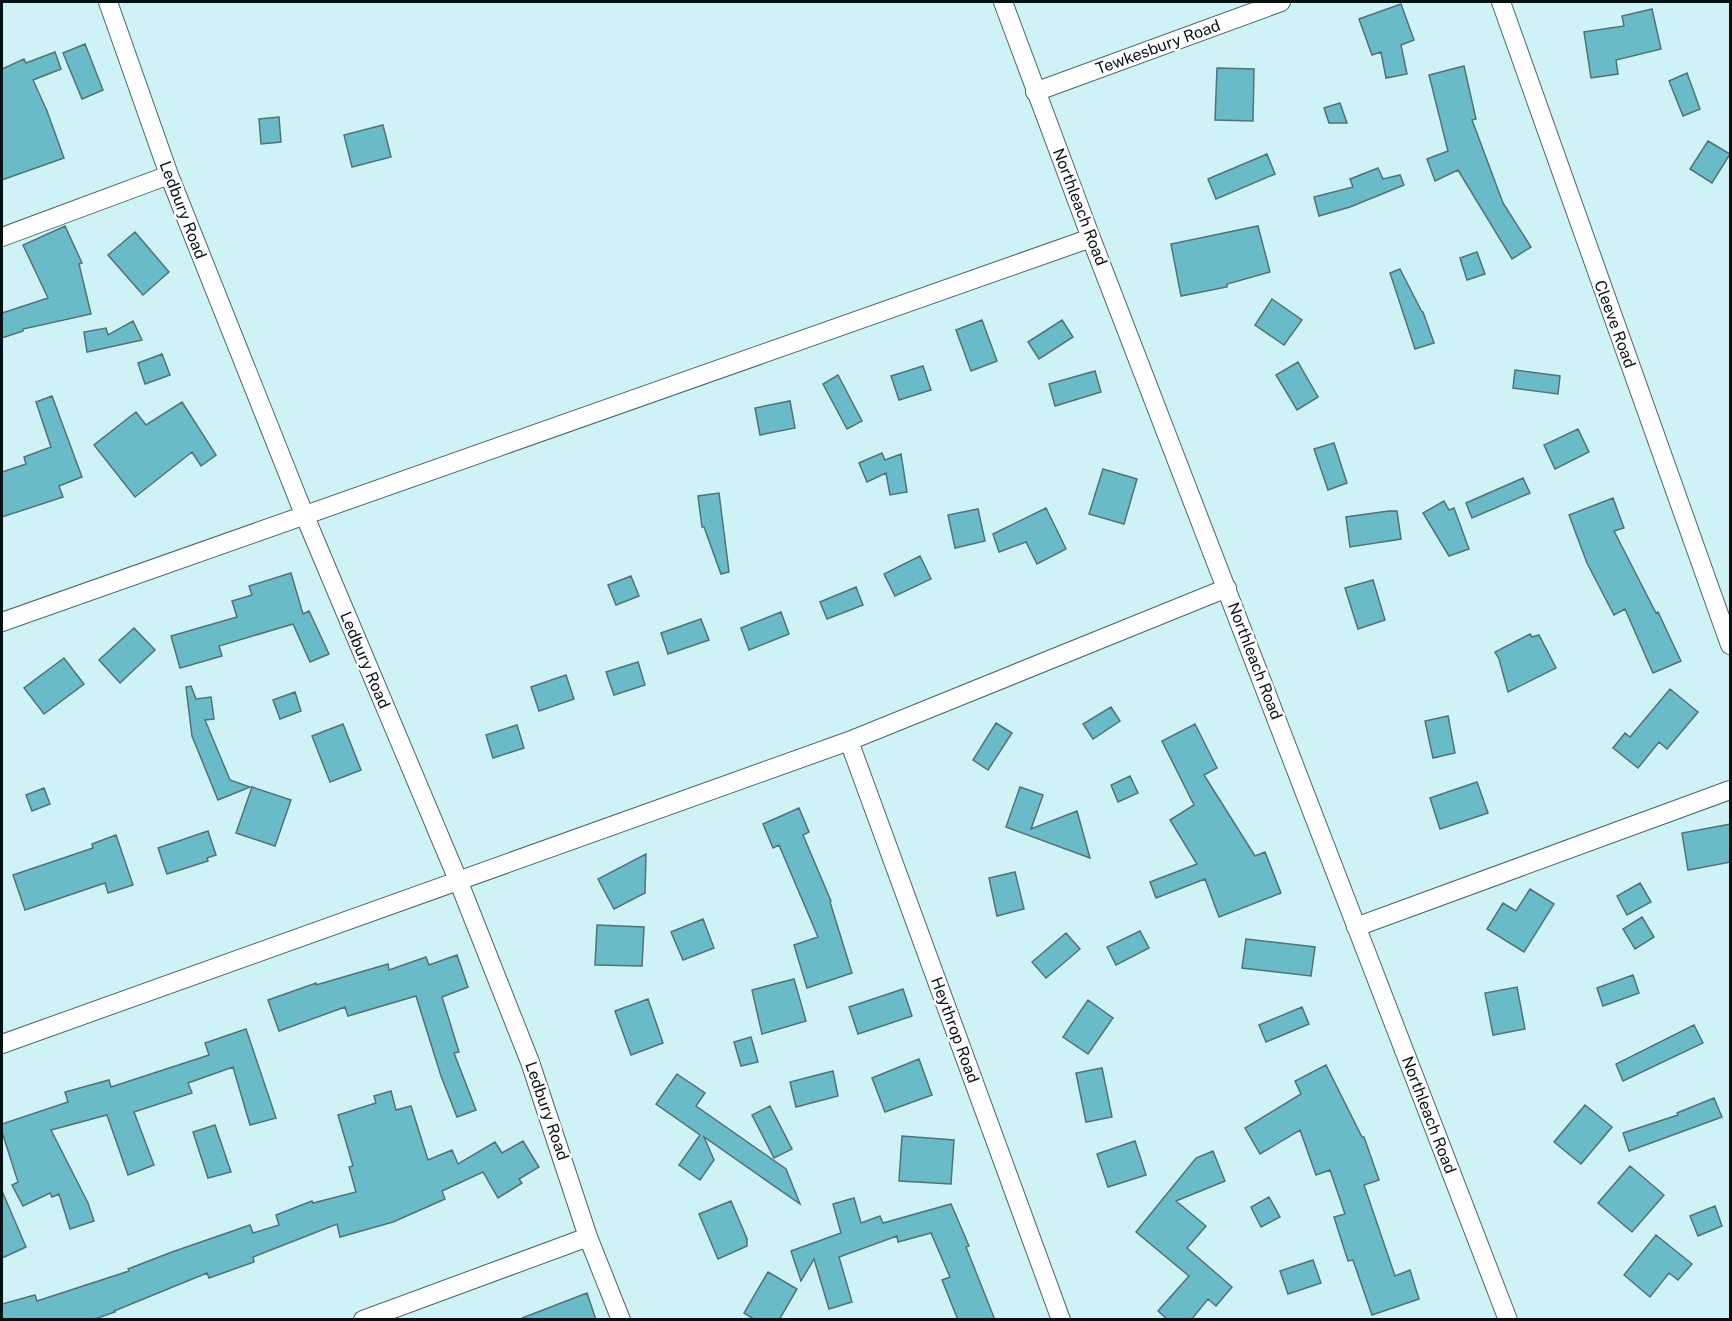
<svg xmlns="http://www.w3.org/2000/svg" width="1732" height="1321" font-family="'Public Sans',sans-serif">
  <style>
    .building { fill: #69bbc7; stroke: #527277; stroke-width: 1.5 }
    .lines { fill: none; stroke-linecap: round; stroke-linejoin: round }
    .minor-casing { stroke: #49686d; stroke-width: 20 }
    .minor { stroke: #fff; stroke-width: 18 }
    .labels { text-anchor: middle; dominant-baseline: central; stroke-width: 5; stroke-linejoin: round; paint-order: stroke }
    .street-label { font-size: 16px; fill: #051113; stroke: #fff }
  </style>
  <rect width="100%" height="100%" fill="#cff2f7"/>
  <path class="building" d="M 1401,4 L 1414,40 L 1401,45 L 1407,74 L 1386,78 L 1381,52 L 1372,55 L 1359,19 Z
    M 1652,9 L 1661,49 L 1616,60 L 1618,74 L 1591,78 L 1584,32 L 1624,26 L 1622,16 Z
    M 85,44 L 103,90 L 82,99 L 63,53 Z
    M 55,52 L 61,69 L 33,80 L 47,111 L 64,158 L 2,180 L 2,69 L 24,59 L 26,63 Z
    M 1464,66 L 1476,119 L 1472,120 L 1503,203 L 1531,247 L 1512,259 L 1458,170 L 1435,181 L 1427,159 L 1448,151 L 1429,75 Z
    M 1217,68 L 1254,69 L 1253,121 L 1215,120 Z
    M 1687,73 L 1700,109 L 1683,116 L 1669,81 Z
    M 1340,103 L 1347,123 L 1329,123 L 1324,108 Z
    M 279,117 L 281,142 L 261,144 L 259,119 Z
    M 383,125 L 391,157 L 352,167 L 344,135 Z
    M 1708,141 L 1730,154 L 1712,183 L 1690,169 Z
    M 1267,154 L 1275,174 L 1216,199 L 1208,179 Z
    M 1378,168 L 1383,179 L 1400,175 L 1404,185 L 1350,207 L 1319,216 L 1314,197 L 1353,187 L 1350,179 Z
    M 65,226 L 82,263 L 79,264 L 91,314 L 23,329 L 23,331 L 2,338 L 2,313 L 48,298 L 23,245 Z
    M 1258,226 L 1270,272 L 1227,284 L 1227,287 L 1181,296 L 1171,244 Z
    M 135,232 L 169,272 L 143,295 L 108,255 Z
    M 1477,252 L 1485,274 L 1467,280 L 1460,258 Z
    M 1400,269 L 1422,312 L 1423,312 L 1434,343 L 1415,349 L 1390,273 Z
    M 1272,299 L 1302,320 L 1284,345 L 1255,325 Z
    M 982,320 L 997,361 L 971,371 L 956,330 Z
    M 1062,320 L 1073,337 L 1039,359 L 1028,342 Z
    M 133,321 L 142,340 L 87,352 L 84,332 L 106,328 L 108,335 Z
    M 162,354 L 170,375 L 145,384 L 138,363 Z
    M 1298,362 L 1318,397 L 1297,410 L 1276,375 Z
    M 923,366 L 931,390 L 899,400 L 891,376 Z
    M 1515,370 L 1560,376 L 1558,394 L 1513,388 Z
    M 1095,371 L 1101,392 L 1055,406 L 1049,384 Z
    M 838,375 L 862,421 L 847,429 L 823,384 Z
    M 52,396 L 82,477 L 59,486 L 63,497 L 2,517 L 2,472 L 26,464 L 24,457 L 51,447 L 36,402 Z
    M 790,401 L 795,428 L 760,435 L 755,408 Z
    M 182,402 L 216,455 L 201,466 L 192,452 L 135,497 L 94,445 L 136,412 L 146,425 Z
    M 1578,429 L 1589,452 L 1555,469 L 1544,445 Z
    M 1334,443 L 1347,483 L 1328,490 L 1314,449 Z
    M 882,453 L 885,460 L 901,454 L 907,492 L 890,495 L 886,473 L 867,482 L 859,463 Z
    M 1103,469 L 1137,479 L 1124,524 L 1089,514 Z
    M 1523,478 L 1530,493 L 1472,518 L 1466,503 Z
    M 719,493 L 729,572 L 721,574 L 704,527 L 702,527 L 698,496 Z
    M 1613,498 L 1624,528 L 1614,531 L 1656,613 L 1658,612 L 1681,661 L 1653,673 L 1625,609 L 1614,615 L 1587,563 L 1569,515 Z
    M 1444,501 L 1449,510 L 1454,508 L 1469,549 L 1449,556 L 1423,513 Z
    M 1046,508 L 1066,549 L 1037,564 L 1026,542 L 999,552 L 993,534 Z
    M 978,509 L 985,541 L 955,548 L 948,515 Z
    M 1389,511 L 1397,511 L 1401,539 L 1350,547 L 1346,517 Z
    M 920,556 L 931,579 L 895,596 L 884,574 Z
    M 291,573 L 303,614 L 309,611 L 329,654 L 310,662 L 293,624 L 219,646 L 222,656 L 180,668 L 171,636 L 237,617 L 232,601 L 252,595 L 249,586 Z
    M 631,576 L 639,596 L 616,605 L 608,585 Z
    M 1373,580 L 1385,620 L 1358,629 L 1345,588 Z
    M 856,587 L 863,605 L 827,619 L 820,602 Z
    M 781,612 L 789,634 L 749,650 L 741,628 Z
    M 701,619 L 709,640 L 668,654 L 661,633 Z
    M 134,628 L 155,650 L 120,683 L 99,660 Z
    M 1530,634 L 1532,637 L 1539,635 L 1556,668 L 1508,692 L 1499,659 L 1495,652 Z
    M 64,658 L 84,684 L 44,714 L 24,688 Z
    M 638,662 L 645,685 L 614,695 L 606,672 Z
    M 566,675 L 574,699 L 539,711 L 531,687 Z
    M 191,686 L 196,699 L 211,697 L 214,719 L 205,720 L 230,780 L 250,787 L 218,800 L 192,736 L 186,687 Z
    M 1670,689 L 1698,712 L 1667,749 L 1659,742 L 1638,768 L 1613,748 L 1625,733 L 1630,737 Z
    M 295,692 L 301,711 L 280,719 L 273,700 Z
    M 1111,707 L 1120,721 L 1093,739 L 1083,724 Z
    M 1448,716 L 1455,753 L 1433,758 L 1425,721 Z
    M 996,723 L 1012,733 L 988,770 L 973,760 Z
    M 343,724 L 361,770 L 330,782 L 312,736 Z
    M 1195,724 L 1217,768 L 1204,775 L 1255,856 L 1265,852 L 1281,893 L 1219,917 L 1205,879 L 1156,898 L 1150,882 L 1197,864 L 1170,820 L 1194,805 L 1162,741 Z
    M 517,725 L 524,748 L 493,758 L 486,735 Z
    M 1130,776 L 1138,793 L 1118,802 L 1111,785 Z
    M 1477,782 L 1488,813 L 1440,829 L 1430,798 Z
    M 252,787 L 291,800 L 275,846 L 236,833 Z
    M 1020,787 L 1043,795 L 1031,829 L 1077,811 L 1090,858 L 1006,827 Z
    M 44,788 L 50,804 L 32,811 L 26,795 Z
    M 799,808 L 809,832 L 803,835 L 831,901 L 830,902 L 852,973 L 807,988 L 794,945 L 818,937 L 779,845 L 773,848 L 763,824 Z
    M 1731,824 L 1731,862 L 1688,870 L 1682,833 Z
    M 208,831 L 216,855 L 207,858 L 208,861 L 167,874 L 158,848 Z
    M 116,835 L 133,885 L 108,893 L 105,883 L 25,910 L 13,875 L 93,848 L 92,844 Z
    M 646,854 L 645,893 L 614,909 L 598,879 Z
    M 1015,872 L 1024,909 L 997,916 L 989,878 Z
    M 1640,883 L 1651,902 L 1627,915 L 1617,896 Z
    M 1530,889 L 1554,904 L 1524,952 L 1487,929 L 1503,903 L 1516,911 Z
    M 1642,917 L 1654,937 L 1635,949 L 1623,929 Z
    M 703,919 L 714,948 L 683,960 L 671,932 Z
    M 597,925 L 644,927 L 642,966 L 595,965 Z
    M 1140,931 L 1149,948 L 1116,965 L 1107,947 Z
    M 1066,933 L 1080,949 L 1046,978 L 1032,962 Z
    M 1246,939 L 1315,947 L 1311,976 L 1242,968 Z
    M 457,955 L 468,987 L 442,997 L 459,1052 L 454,1053 L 476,1110 L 457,1117 L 441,1076 L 416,996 L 348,1016 L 345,1007 L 279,1031 L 268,1000 L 316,983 L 316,985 L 388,964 L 389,970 L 426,957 L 429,965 Z
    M 1633,975 L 1639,993 L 1603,1006 L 1597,988 Z
    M 794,979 L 806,1021 L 762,1034 L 752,990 Z
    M 1517,987 L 1525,1029 L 1493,1035 L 1485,993 Z
    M 903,989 L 912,1016 L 858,1034 L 849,1007 Z
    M 648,999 L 663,1043 L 631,1055 L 615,1011 Z
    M 1088,1000 L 1113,1018 L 1088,1054 L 1063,1037 Z
    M 1302,1007 L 1309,1024 L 1266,1042 L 1259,1025 Z
    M 1694,1025 L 1703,1043 L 1623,1081 L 1616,1064 Z
    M 246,1029 L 276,1118 L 250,1125 L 233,1067 L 188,1083 L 192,1093 L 134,1112 L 154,1165 L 128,1175 L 107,1115 L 51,1130 L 88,1203 L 94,1221 L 70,1229 L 59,1194 L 52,1197 L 50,1193 L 23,1206 L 12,1185 L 18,1182 L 2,1132 L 2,1124 L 68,1102 L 65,1092 L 109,1080 L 111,1087 L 209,1055 L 205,1043 Z
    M 751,1037 L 758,1062 L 741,1066 L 734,1042 Z
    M 919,1059 L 932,1095 L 885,1112 L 872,1078 Z
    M 1326,1065 L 1362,1137 L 1364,1137 L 1379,1180 L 1364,1185 L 1395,1276 L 1410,1270 L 1419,1299 L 1372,1315 L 1353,1260 L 1348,1261 L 1334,1217 L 1345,1214 L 1330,1170 L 1316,1175 L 1300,1130 L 1260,1154 L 1245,1128 L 1301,1094 L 1295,1081 Z
    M 1102,1068 L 1112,1117 L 1086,1122 L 1076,1073 Z
    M 833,1071 L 838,1096 L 796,1107 L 790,1082 Z
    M 677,1074 L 705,1093 L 696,1106 L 786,1169 L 800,1204 L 704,1137 L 714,1160 L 700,1180 L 679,1165 L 700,1135 L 656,1104 Z
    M 391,1091 L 396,1110 L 411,1106 L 428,1160 L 452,1150 L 458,1164 L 495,1142 L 502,1153 L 523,1141 L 539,1167 L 519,1179 L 522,1183 L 498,1198 L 483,1172 L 442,1191 L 445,1199 L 393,1222 L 340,1237 L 337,1224 L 253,1257 L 254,1262 L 209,1278 L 207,1273 L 114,1311 L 115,1312 L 92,1320 L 2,1320 L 2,1304 L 35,1295 L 37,1301 L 129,1271 L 128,1269 L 172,1252 L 250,1225 L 253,1233 L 279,1225 L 276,1215 L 312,1201 L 313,1203 L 356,1192 L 349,1167 L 353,1166 L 338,1115 L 376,1103 L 374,1096 Z
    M 1714,1098 L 1722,1117 L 1629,1151 L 1623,1133 L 1678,1115 L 1677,1113 Z
    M 1585,1105 L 1612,1127 L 1581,1164 L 1554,1142 Z
    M 770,1106 L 792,1149 L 774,1158 L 752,1115 Z
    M 215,1125 L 231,1172 L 208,1178 L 193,1132 Z
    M 902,1136 L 954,1140 L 951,1184 L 899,1181 Z
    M 1135,1141 L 1146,1175 L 1108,1187 L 1097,1154 Z
    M 1213,1151 L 1225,1181 L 1176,1201 L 1206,1226 L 1187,1248 L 1232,1287 L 1216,1306 L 1208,1299 L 1191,1320 L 1168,1320 L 1158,1311 L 1189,1276 L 1136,1232 L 1196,1158 Z
    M 1630,1166 L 1664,1195 L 1632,1232 L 1598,1203 Z
    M 2,1191 L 26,1247 L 2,1258 Z
    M 1269,1197 L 1280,1217 L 1261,1227 L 1251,1207 Z
    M 854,1198 L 861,1223 L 880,1216 L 883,1223 L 951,1204 L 969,1246 L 966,1247 L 995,1320 L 958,1320 L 942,1280 L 950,1277 L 931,1233 L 898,1242 L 897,1236 L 839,1257 L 852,1302 L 829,1309 L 814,1259 L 801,1281 L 791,1251 L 841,1233 L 833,1204 Z
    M 731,1201 L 747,1239 L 747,1246 L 718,1259 L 699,1214 Z
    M 1715,1206 L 1722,1226 L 1698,1236 L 1690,1216 Z
    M 1656,1235 L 1692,1264 L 1678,1280 L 1669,1273 L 1650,1297 L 1624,1275 Z
    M 1313,1260 L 1321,1283 L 1288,1294 L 1280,1271 Z
    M 768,1272 L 797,1289 L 779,1320 L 755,1320 L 744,1313 Z
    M 587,1293 L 596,1320 L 522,1320 L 522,1318 Z"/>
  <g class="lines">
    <defs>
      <path id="minor" d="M 108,2 L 169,175 L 304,514 L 458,880 L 530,1062 L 588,1237 L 621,1320
        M 1003,2 L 1091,238 L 1508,1320
        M 1501,2 L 1730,645
        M 1035,92 L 1281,2
        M 2,237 L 169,175
        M 2,622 L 1091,238
        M 849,741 L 1061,1320
        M 1356,927 L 1730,790
        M 2,1044 L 849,741 L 1227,588
        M 363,1320 L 588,1237"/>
    </defs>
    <use href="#minor" class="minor-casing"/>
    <use href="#minor" class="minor"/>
  </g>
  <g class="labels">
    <g class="street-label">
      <text transform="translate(1158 47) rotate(-20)">Tewkesbury Road</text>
      <text transform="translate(1080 207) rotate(69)">Northleach Road</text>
      <text transform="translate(183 210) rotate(69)">Ledbury Road</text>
      <text transform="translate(1615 324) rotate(70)">Cleeve Road</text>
      <text transform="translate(365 660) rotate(67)">Ledbury Road</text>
      <text transform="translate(1255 661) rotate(69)">Northleach Road</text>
      <text transform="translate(955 1030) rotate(70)">Heythrop Road</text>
      <text transform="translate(547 1111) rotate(71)">Ledbury Road</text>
      <text transform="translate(1429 1115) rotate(69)">Northleach Road</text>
    </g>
  </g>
  <rect width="1732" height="1321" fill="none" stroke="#051113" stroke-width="6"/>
</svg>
